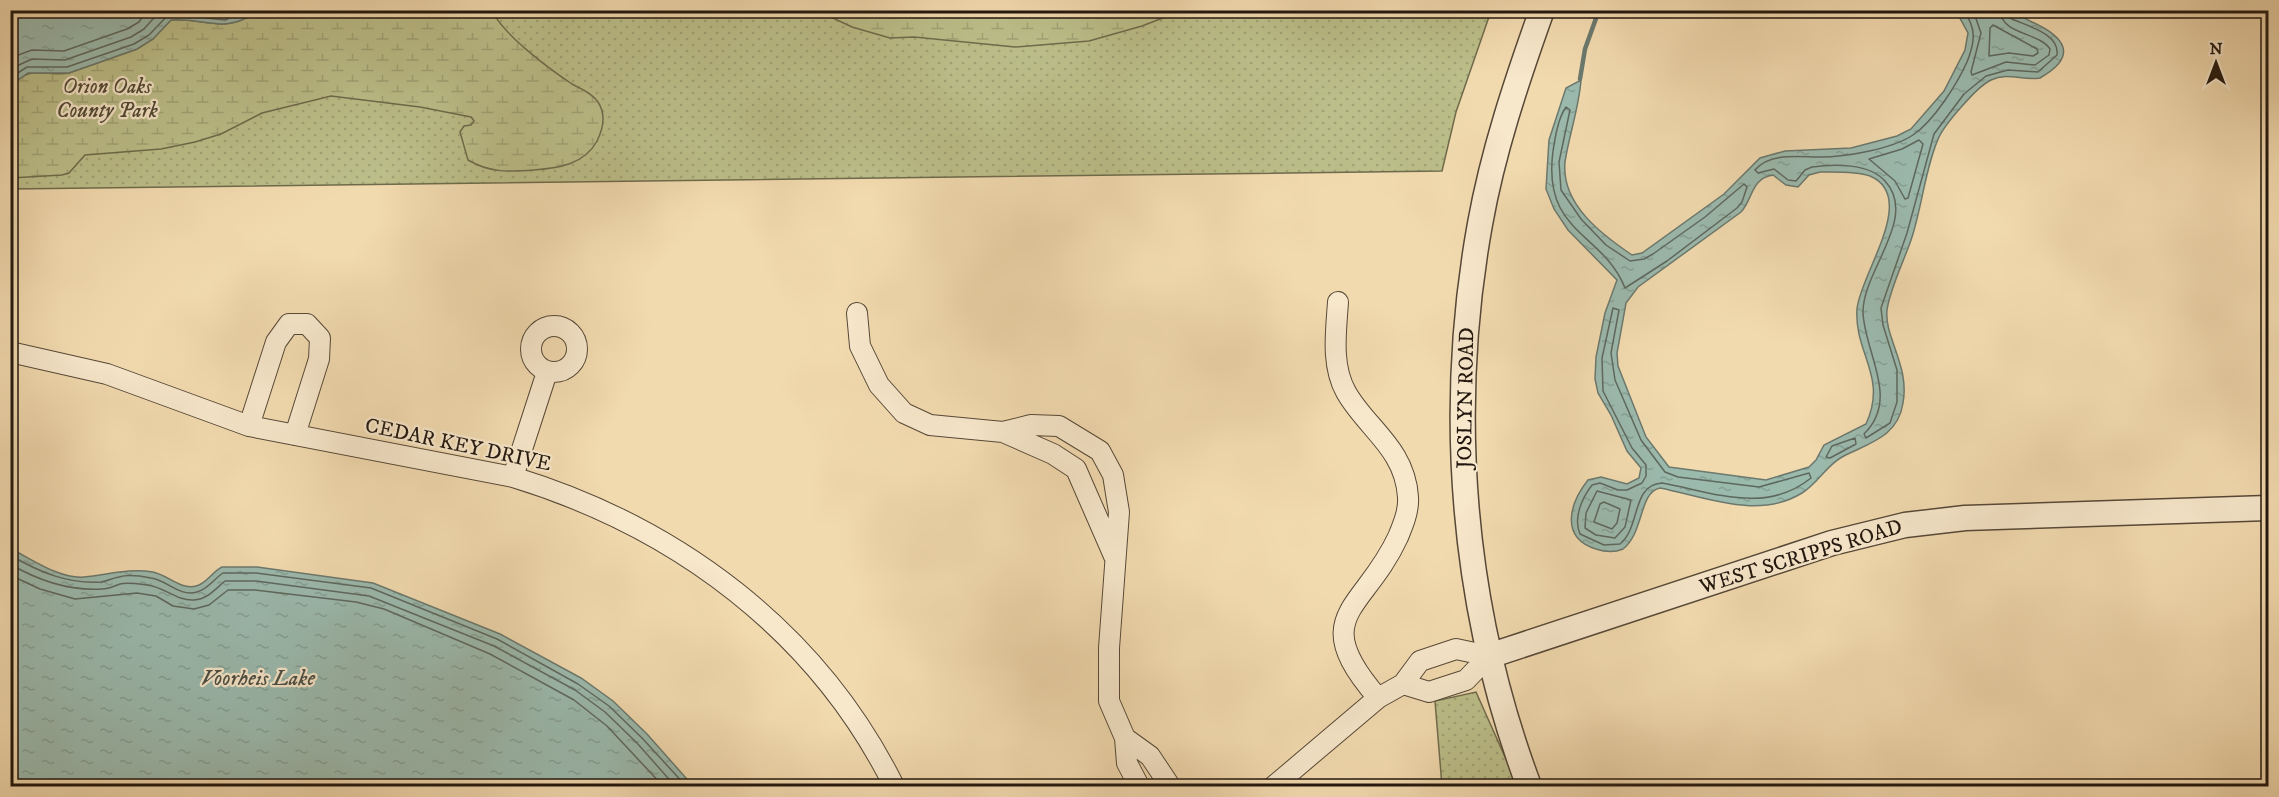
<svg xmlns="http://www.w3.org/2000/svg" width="2279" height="797" font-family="'IM FELL DW Pica',serif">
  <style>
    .grass { fill: url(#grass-dots); stroke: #6f6b4c; stroke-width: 1.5 }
    .wetland { fill: url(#wetland-marsh); stroke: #6f6b4c; stroke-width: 1.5 }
    .water { fill: url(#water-ripples); stroke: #6b796e; stroke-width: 1.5; fill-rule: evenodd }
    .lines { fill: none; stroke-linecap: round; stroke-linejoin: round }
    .shore { stroke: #5e685e; stroke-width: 1.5 }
    .stream { stroke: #6b796e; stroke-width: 4.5 }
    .minor-casing { stroke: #564837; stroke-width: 22 }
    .tertiary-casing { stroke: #564837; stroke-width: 27 }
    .minor { stroke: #f7e7cb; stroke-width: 20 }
    .tertiary { stroke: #f7e7cb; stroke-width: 24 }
    .labels { text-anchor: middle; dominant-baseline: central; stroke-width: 4.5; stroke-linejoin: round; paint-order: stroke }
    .park-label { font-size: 21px; font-style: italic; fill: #504934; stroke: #f7e7cb }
    .street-label { font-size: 21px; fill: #22170f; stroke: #f7e7cb }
    .water-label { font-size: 22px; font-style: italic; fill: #4c5047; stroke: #f7e7cb }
  </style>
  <defs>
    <pattern id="grass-dots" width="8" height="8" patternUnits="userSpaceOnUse" patternTransform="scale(1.5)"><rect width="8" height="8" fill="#bcbf8a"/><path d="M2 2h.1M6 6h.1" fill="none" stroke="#a1a376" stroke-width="1.8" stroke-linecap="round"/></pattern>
    <pattern id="wetland-marsh" width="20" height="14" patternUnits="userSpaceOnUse" patternTransform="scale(1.5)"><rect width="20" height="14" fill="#bcbf8a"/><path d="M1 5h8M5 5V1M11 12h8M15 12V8" fill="none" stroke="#a1a376"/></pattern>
    <pattern id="water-ripples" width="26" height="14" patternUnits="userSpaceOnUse" patternTransform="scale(1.5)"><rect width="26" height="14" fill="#9bbaae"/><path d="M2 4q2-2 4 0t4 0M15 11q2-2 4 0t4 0" fill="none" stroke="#859f94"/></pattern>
  </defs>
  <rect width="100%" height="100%" fill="#f2daaf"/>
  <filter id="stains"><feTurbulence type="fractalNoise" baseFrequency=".00333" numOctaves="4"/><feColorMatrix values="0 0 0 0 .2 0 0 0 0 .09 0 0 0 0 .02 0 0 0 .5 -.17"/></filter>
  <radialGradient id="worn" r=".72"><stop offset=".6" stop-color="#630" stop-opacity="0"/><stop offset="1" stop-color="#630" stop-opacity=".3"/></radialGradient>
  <path class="grass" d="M 10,11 L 1491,11 L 1456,112 L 1442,171 L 11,189 Z
    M 1476,692 L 1518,786 L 1442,786 L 1435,701 Z"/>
  <path class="wetland" d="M 258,11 L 492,11 C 505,36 548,68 572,84 C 581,89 592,93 598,102 C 606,114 603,129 597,141 C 584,165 558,168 534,170 C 509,172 490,173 468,160 L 460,132 L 464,126 L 471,125 L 474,121 L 471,117 L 420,107 L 331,96 L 262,113 L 221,134 L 195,142 L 161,149 L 85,155 L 69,173 L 62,175 L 11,178 L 10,85 C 16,81 22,76 28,74 C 39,70 56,76 69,73 L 137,49 L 153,39 L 171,20 C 207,18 224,35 258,11 Z
    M 818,11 L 1181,11 L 1142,26 L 1089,41 L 1015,47 L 914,37 L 890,38 L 852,27 Z"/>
  <path class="water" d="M 10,11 L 11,10 L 258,11 C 224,35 207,18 171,20 L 153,39 L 137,49 L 69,73 L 28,73 L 11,85 Z
    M 1956,11 C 1972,10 1991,8 2007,10 C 2015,12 2024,18 2032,22 C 2065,37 2079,56 2040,78 C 2023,81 2008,72 1991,80 C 1981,85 1971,96 1964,104 C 1955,114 1945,125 1939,137 C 1926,165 1922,206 1912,237 C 1905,259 1890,288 1887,310 C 1884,337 1910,366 1903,403 C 1898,437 1869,443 1842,457 C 1826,466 1818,483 1802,493 C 1758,520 1706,497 1660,488 C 1639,492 1644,533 1623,549 C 1614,553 1605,552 1596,549 C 1560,538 1569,504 1588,480 L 1601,477 L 1627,484 L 1639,478 L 1641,468 L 1627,451 L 1611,415 L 1598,393 L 1595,379 L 1596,357 L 1605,313 L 1617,280 L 1568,230 L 1554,209 L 1546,189 L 1549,140 L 1566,88 L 1581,80 C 1579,108 1569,135 1565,162 C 1561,204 1601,234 1632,255 L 1642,253 L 1724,194 L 1760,158 L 1785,151 L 1851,148 L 1897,136 L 1911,129 L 1944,91 L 1965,50 L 1968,33 ZM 1820,172 C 1834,172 1856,171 1870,176 C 1919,197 1860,274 1857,309 C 1854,354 1888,376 1866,424 L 1824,445 L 1816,460 L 1809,467 L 1766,480 L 1669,467 L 1646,437 L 1618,366 L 1617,353 L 1626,303 L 1638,287 L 1741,212 C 1753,199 1751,178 1773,175 L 1786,185 L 1798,187 L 1809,175 Z
    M 11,549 C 32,559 59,579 84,577 C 108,575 128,568 153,572 C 168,575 180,590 196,586 C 206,584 212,572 222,567 L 257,567 L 373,583 L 500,634 L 581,678 L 613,701 L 647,734 L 693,786 L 11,786 Z"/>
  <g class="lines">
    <path class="shore" d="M 1963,10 C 1977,28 1975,42 1967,62 C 1957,84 1934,121 1913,135 C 1892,149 1846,157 1820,157 C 1800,157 1770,152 1755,170 L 1758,173 L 1774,169 L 1788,180 L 1796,181 L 1805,170 L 1812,167 C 1834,164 1869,163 1885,181 C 1919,218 1862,271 1863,313 C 1865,354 1900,399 1864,434 L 1866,438 L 1890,423 L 1897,402 L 1897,370 L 1883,325 L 1881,308 L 1907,233 L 1934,134 L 1964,94 L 1986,76 L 2008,70 L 2038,72 L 2057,55 C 2060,33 2026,26 2010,18 L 2007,10
      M 1973,10 L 1981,33 L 1971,72 L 1972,75 L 2006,62 L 2035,65 L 2049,55 L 2050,49 C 2039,32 2001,35 2000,10
      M 1993,25 L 2037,49 L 2038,53 L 2033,56 L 2009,53 L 1989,56 L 1990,28 Z
      M 10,58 L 32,50 L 64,51 L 127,29 L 139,22 L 147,10
      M 10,69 L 32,59 L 65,60 L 131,37 L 144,29 L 161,10
      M 10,78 L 27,67 L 67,67 L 134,44 L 149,35 L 169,14 L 225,20 L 248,10
      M 1566,107 L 1570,110 L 1559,162 L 1561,190 L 1581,219 L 1606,245 L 1630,261 L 1644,259 L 1653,254 L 1705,217 L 1744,184 L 1747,187 L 1742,202 L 1737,208 L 1667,261 L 1625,288 C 1603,232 1542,234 1553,151 C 1555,138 1558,118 1566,107 Z
      M 1919,140 L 1923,144 L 1908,198 L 1905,199 L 1895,181 L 1869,159 L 1902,149 Z
      M 1613,308 L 1619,310 L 1611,353 L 1615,380 L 1641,440 L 1665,472 L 1678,477 L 1759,487 L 1809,473 L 1811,478 C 1765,515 1713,492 1662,483 C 1631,485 1641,527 1620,544 L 1604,545 L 1580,534 C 1573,518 1582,498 1592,485 L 1600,483 L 1618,490 L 1627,490 L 1642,483 L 1646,476 L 1646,465 L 1632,448 L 1603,391 L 1602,358 Z
      M 1855,438 L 1856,444 L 1830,458 L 1826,457 L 1832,446 Z
      M 1597,491 L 1631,500 L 1625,527 L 1615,538 L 1596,535 L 1585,528 L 1586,513 Z
      M 1604,502 L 1620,509 L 1617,523 L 1612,529 L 1594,522 L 1600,504 Z
      M 10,555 C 39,572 67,584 101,582 C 108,581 112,578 119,577 C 128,574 141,576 151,578 C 167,580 179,597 197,592 C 208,589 214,579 223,573 L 256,573 L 371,588 L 497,639 L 578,684 L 609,706 L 642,738 L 686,786
      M 10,564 C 39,581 69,591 102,589 C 109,589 114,586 120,584 C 128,582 139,584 147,585 C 165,587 176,601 194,600 C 208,599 215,589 225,581 L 256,581 L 369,596 L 494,646 L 575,690 L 605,712 L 637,743 L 675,786
      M 10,575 L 40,589 L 75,599 L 137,593 L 156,596 L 173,606 L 194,609 L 209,605 L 228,590 L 255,590 L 356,602 L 384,609 L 490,654 L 574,700 L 607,726 L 663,786"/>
    <path class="stream" d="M 1580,79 L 1585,49 L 1599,10"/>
    <defs>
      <path id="minor" d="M 1338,302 C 1336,332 1331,365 1346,392 C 1366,428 1405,448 1408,497 C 1409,511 1403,525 1398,537 C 1364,611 1306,615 1378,698
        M 857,313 L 860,346 L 879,385 L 904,413 L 930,425 L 1003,432 L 1053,454 L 1076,469 L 1114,556
        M531 349a23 23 0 1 1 46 0a23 23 0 1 1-46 0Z
        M 10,352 L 107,374 L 249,426 L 513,477 C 677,527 817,631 894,786
        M 249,426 L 276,342 L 289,324 L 307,324 L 320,338 L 319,359 L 295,435
        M 1003,432 L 1031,425 L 1059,426 L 1100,451 L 1113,475 L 1119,512 L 1109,648 L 1109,701 L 1125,738 L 1127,763 L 1139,786
        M 513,477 L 547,372
        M 1403,684 L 1429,692 L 1466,680 L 1489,656
        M 1125,738 L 1150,756 L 1170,786
        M 1274,786 L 1378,698 L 1403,684 L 1420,661 L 1456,649 L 1489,656"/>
      <path id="tertiary" d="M 1489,656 L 1832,543 L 1905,525 L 1965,518 L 2268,508
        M 1529,786 C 1462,608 1446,412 1480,224 C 1493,151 1517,80 1542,10"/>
    </defs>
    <use href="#minor" class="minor-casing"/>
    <use href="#tertiary" class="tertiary-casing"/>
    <use href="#minor" class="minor"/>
    <use href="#tertiary" class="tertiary"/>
  </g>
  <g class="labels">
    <g class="park-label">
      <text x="107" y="87">Orion Oaks<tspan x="107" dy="24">County Park</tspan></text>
    </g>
    <g class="street-label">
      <text transform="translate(1466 398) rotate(-89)">JOSLYN ROAD</text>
      <text transform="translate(458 445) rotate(12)">CEDAR KEY DRIVE</text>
      <text transform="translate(1801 557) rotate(-17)">WEST SCRIPPS ROAD</text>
    </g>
    <g class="water-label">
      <text x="258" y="678">Voorheis Lake</text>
    </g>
  </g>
  <rect width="2279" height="797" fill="none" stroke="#f2daaf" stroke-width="36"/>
  <rect x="12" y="12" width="2255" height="773" fill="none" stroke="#22170f" stroke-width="3"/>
  <rect x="18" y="18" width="2243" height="761" fill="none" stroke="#22170f" stroke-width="1.5"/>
  <g transform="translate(2216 63)" stroke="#f7e7cb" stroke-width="4.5" paint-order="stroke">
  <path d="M0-4.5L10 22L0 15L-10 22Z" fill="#22170f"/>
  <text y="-9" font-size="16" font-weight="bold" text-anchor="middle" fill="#22170f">N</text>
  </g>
  <rect width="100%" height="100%" filter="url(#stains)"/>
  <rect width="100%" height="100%" fill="url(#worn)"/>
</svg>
